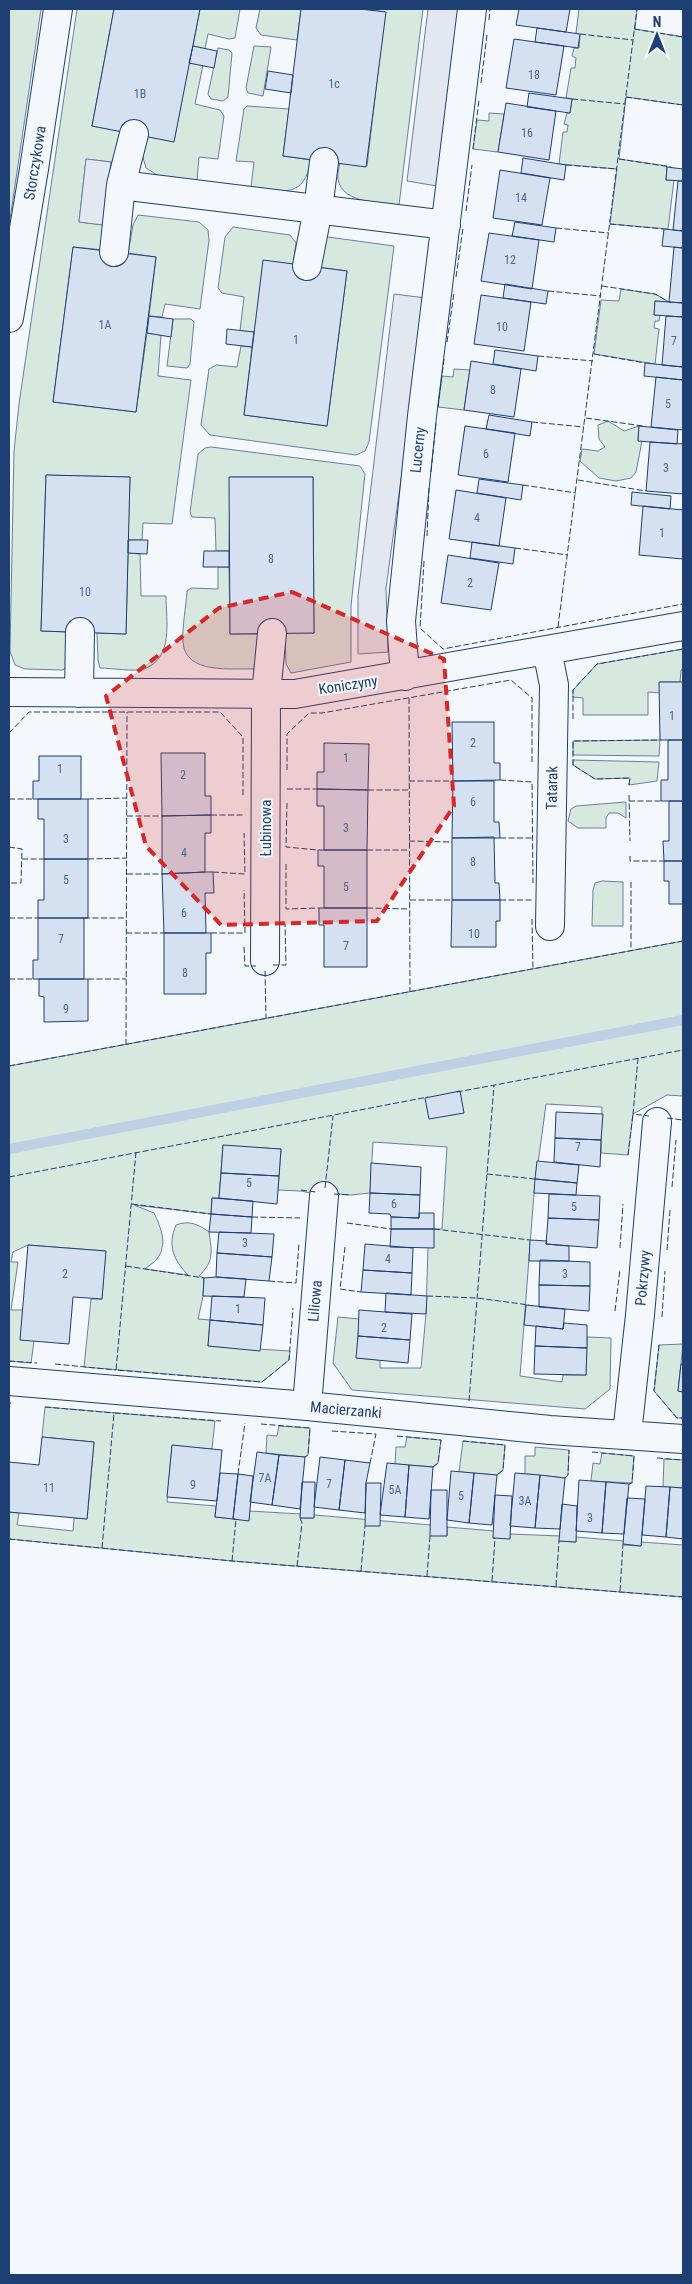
<svg xmlns="http://www.w3.org/2000/svg" width="692" height="2284" font-family="'Roboto Condensed',sans-serif">
  <style>
    .green { fill: #d7e8df; stroke: #687fa3 }
    .parking { fill: #e3e8f0; stroke: #687fa3 }
    .lines { fill: none; stroke-linecap: round; stroke-linejoin: round }
    .stream { stroke: #bed0e5; stroke-width: 10 }
    .building { fill: #d5e0f0; stroke: #1d3f73 }
    .minor-casing { stroke: #1d3f73; stroke-width: 30 }
    .minor { stroke: #f4f7fb; stroke-width: 28 }
    .fence { stroke: #1d3f73; stroke-width: 1; stroke-dasharray: 6 2.5; stroke-linecap: butt }
    .marked { fill: #d62828; fill-opacity: 0.2; stroke: #d62828; stroke-width: 4; stroke-dasharray: 10 6; stroke-linejoin: round }
    .labels { text-anchor: middle; dominant-baseline: central; stroke-width: 4; stroke-linejoin: round; paint-order: stroke }
    .number-label { font-size: 12px; fill: #4b6792 }
    .street-label { font-size: 15px; fill: #1d3f73; stroke: #f4f7fb }
  </style>
  <rect width="100%" height="100%" fill="#f4f7fb"/>
  <path class="green" d="M 9,9 L 41,9 L 9,226 Z
    M 77,9 L 114,9 L 92,126 L 121,131 L 114,160 L 111,162 L 86,159 L 79,222 L 103,225 L 104,250 L 73,247 L 53,402 L 136,412 L 147,333 L 161,335 L 158,376 L 191,380 L 172,524 L 143,523 L 142,540 L 128,540 L 130,477 L 46,475 L 41,631 L 71,632 L 69,664 L 63,670 L 25,669 L 15,665 L 10,651 L 14,451 L 19,404 Z
    M 200,9 L 240,9 L 235,38 L 229,39 L 208,34 L 205,49 L 193,46 Z
    M 260,9 L 301,9 L 297,40 L 261,35 L 256,28 Z
    M 360,9 L 423,9 L 399,205 C 380,202 342,204 338,179 C 337,174 339,168 340,163 L 367,166 L 385,12 Z
    M 579,9 L 637,9 L 635,29 L 683,37 L 683,105 L 626,97 L 619,159 L 667,166 L 666,180 L 674,180 L 668,229 L 610,224 L 617,169 L 559,164 L 563,132 L 567,132 L 568,125 L 564,124 L 567,113 L 570,113 L 572,99 L 566,98 L 571,68 L 575,68 L 576,58 L 572,56 L 574,48 L 579,48 L 580,35 L 576,33 Z
    M 254,46 L 271,47 L 263,96 L 248,93 L 246,88 Z
    M 218,48 L 229,50 L 232,53 L 228,97 L 223,101 L 211,99 L 208,94 Z
    M 189,63 L 203,65 L 195,104 L 220,110 L 224,116 L 218,159 L 199,157 L 197,180 L 162,178 L 146,168 L 142,154 L 145,136 L 174,141 Z
    M 247,106 L 289,109 L 283,156 L 311,160 C 304,199 283,192 251,187 L 254,162 L 236,161 L 244,109 Z
    M 489,113 L 504,114 L 498,152 L 473,149 L 477,120 L 489,121 Z
    M 138,215 L 199,222 L 208,230 L 209,240 L 200,309 L 165,304 L 162,317 L 149,316 L 156,257 L 128,253 L 133,225 Z
    M 233,227 L 290,235 L 296,243 L 293,264 L 254,332 L 240,331 L 244,297 L 222,293 L 218,288 L 225,237 Z
    M 328,237 L 394,246 L 369,442 L 365,451 L 356,455 L 210,435 L 201,425 L 209,369 L 216,365 L 237,367 L 241,346 L 252,347 L 244,415 L 327,426 L 347,271 L 317,267 L 320,245 Z
    M 621,289 L 655,294 L 669,302 L 655,301 L 654,315 L 660,315 L 659,321 L 655,321 L 654,328 L 659,329 L 655,364 L 594,354 L 601,300 L 619,301 Z
    M 173,319 L 191,319 L 194,322 L 190,364 L 187,368 L 167,366 Z
    M 454,369 L 470,370 L 464,410 L 438,407 L 442,376 L 453,377 Z
    M 608,421 L 624,431 L 639,426 L 638,440 L 642,441 L 636,472 L 631,478 L 616,481 L 599,478 L 580,461 L 582,449 L 598,451 L 605,447 L 599,439 L 598,425 Z
    M 211,447 L 360,466 L 365,474 L 351,606 L 351,662 L 291,673 L 286,664 L 285,633 L 314,633 L 313,477 L 230,477 L 229,551 L 216,551 L 215,518 L 192,517 L 190,512 L 198,454 L 205,448 Z
    M 128,553 L 140,554 L 141,596 L 166,596 C 166,621 174,658 144,669 C 134,672 111,668 100,668 L 98,660 L 97,633 L 126,634 Z
    M 218,567 L 229,567 L 230,634 L 258,634 L 255,669 C 232,668 185,675 183,642 C 182,626 186,608 187,591 L 191,588 L 218,589 Z
    M 683,649 L 683,669 L 681,670 L 680,682 L 660,682 L 660,693 L 648,692 L 648,715 L 583,715 L 583,698 L 573,697 L 573,690 L 597,664 Z
    M 660,740 L 659,756 L 573,755 L 573,741 Z
    M 573,760 L 659,762 L 657,781 L 629,785 L 630,778 L 595,779 L 573,765 Z
    M 626,802 L 626,818 L 618,813 L 609,813 L 606,818 L 606,828 L 578,828 L 568,821 L 571,809 L 576,806 Z
    M 602,881 L 623,882 L 623,926 L 592,926 L 593,890 L 595,883 Z
    M 683,941 L 683,1096 L 667,1095 L 633,1114 L 628,1155 L 601,1153 L 602,1107 L 546,1104 L 534,1193 L 520,1376 L 562,1382 L 563,1375 L 586,1375 L 587,1337 L 611,1338 L 610,1389 L 585,1409 L 352,1390 L 333,1363 L 338,1317 L 359,1319 L 357,1358 L 380,1360 L 380,1368 L 421,1368 L 426,1314 L 428,1247 L 434,1229 L 442,1229 L 447,1147 L 373,1142 L 370,1193 L 351,1195 L 325,1193 L 324,1196 L 301,1191 L 278,1190 L 281,1149 L 223,1146 L 219,1198 L 212,1198 L 211,1214 L 134,1205 L 154,1213 C 161,1228 168,1244 157,1259 C 154,1263 148,1266 145,1269 L 188,1275 C 174,1260 167,1246 176,1225 C 189,1220 198,1224 209,1232 C 212,1253 214,1261 199,1276 L 204,1278 L 203,1296 L 198,1319 L 210,1320 L 208,1346 L 290,1351 L 289,1360 L 262,1382 L 84,1367 L 91,1299 L 102,1299 L 105,1251 L 28,1245 L 13,1252 L 11,1262 L 18,1262 L 11,1310 L 23,1310 L 34,1341 L 31,1363 L 9,1361 L 9,1066 Z
    M 683,1344 L 678,1391 L 683,1392 L 683,1418 L 677,1418 L 654,1391 L 659,1345 Z
    M 45,1407 L 215,1421 L 212,1449 L 172,1446 L 167,1502 L 216,1506 L 215,1517 L 249,1520 L 249,1511 L 301,1514 L 301,1518 L 313,1518 L 314,1515 L 431,1525 L 447,1536 L 447,1527 L 494,1531 L 510,1538 L 510,1534 L 560,1536 L 559,1541 L 576,1542 L 576,1537 L 624,1541 L 624,1545 L 641,1546 L 641,1542 L 683,1545 L 683,1597 L 232,1561 L 9,1539 L 9,1512 L 19,1513 L 17,1525 L 73,1531 L 74,1518 L 87,1519 L 94,1442 L 42,1437 Z
    M 279,1426 L 310,1428 L 308,1455 L 305,1457 L 266,1453 L 267,1435 L 277,1436 Z
    M 407,1437 L 441,1440 L 438,1463 L 433,1467 L 395,1464 L 396,1447 L 405,1447 Z
    M 463,1441 L 505,1445 L 503,1470 L 497,1475 L 459,1472 Z
    M 535,1447 L 569,1450 L 568,1475 L 565,1478 L 525,1474 L 525,1456 L 535,1456 Z
    M 602,1453 L 634,1456 L 632,1483 L 591,1481 L 593,1463 L 600,1464 Z
    M 664,1459 L 683,1460 L 683,1488 L 663,1487 Z"/>
  <path class="parking" d="M 428,9 L 459,9 L 437,186 L 407,181 Z
    M 86,159 L 111,162 L 103,225 L 79,222 Z
    M 394,294 L 426,298 L 386,588 L 388,652 L 358,654 L 358,596 Z"/>
  <g class="lines">
    <path class="stream" d="M 9,1149 L 683,1020"/>
  </g>
  <path class="building" d="M 114,9 L 200,9 L 174,142 L 92,126 Z
    M 301,9 L 360,9 L 386,12 L 366,167 L 283,156 Z
    M 519,9 L 570,9 L 566,32 L 516,25 Z
    M 537,28 L 580,34 L 578,48 L 535,42 Z
    M 514,39 L 564,46 L 556,95 L 506,88 Z
    M 193,46 L 217,51 L 214,68 L 189,63 Z
    M 268,71 L 293,75 L 291,93 L 265,89 Z
    M 529,93 L 572,99 L 570,113 L 527,107 Z
    M 506,103 L 556,111 L 549,160 L 498,152 Z
    M 523,158 L 566,165 L 564,180 L 521,173 Z
    M 667,167 L 683,169 L 683,181 L 666,180 Z
    M 500,170 L 550,178 L 542,225 L 493,218 Z
    M 678,181 L 683,181 L 683,231 L 673,230 Z
    M 515,222 L 556,228 L 554,242 L 512,236 Z
    M 664,229 L 683,231 L 683,248 L 662,246 Z
    M 489,233 L 539,240 L 532,289 L 481,281 Z
    M 73,247 L 156,257 L 136,412 L 53,402 Z
    M 674,247 L 683,248 L 683,303 L 669,302 Z
    M 263,260 L 347,271 L 327,426 L 244,415 Z
    M 505,284 L 548,291 L 546,304 L 503,298 Z
    M 481,295 L 531,302 L 524,351 L 474,344 Z
    M 655,301 L 683,303 L 683,317 L 654,315 Z
    M 149,316 L 173,319 L 171,337 L 147,333 Z
    M 666,316 L 683,317 L 683,367 L 662,365 Z
    M 227,329 L 254,332 L 252,347 L 226,344 Z
    M 495,350 L 538,356 L 536,371 L 493,364 Z
    M 471,361 L 521,369 L 514,417 L 464,410 Z
    M 645,363 L 683,367 L 683,380 L 644,376 Z
    M 656,377 L 683,380 L 683,430 L 651,427 Z
    M 489,415 L 532,422 L 530,436 L 486,429 Z
    M 465,426 L 515,433 L 508,482 L 458,475 Z
    M 639,426 L 678,430 L 677,444 L 638,441 Z
    M 650,442 L 683,444 L 683,494 L 646,491 Z
    M 46,475 L 130,477 L 126,634 L 41,631 Z
    M 229,477 L 313,477 L 314,633 L 230,634 Z
    M 479,479 L 523,485 L 521,500 L 477,493 Z
    M 456,490 L 506,498 L 499,546 L 449,539 Z
    M 632,492 L 671,496 L 670,509 L 631,505 Z
    M 643,506 L 683,510 L 683,559 L 639,555 Z
    M 128,540 L 148,540 L 147,554 L 128,553 Z
    M 472,542 L 515,548 L 513,564 L 470,558 Z
    M 204,551 L 229,551 L 229,567 L 203,567 Z
    M 448,555 L 499,563 L 491,610 L 441,603 Z
    M 659,682 L 683,682 L 683,740 L 660,740 Z
    M 452,722 L 494,722 L 494,763 L 500,763 L 500,780 L 453,781 Z
    M 668,740 L 683,740 L 683,801 L 661,801 L 661,780 L 668,780 Z
    M 324,743 L 369,744 L 368,790 L 317,789 L 317,772 L 324,772 Z
    M 161,753 L 205,753 L 205,796 L 211,796 L 211,815 L 162,816 Z
    M 39,756 L 81,756 L 81,799 L 33,799 L 33,781 L 39,781 Z
    M 453,781 L 494,781 L 494,822 L 499,822 L 500,838 L 452,838 Z
    M 317,789 L 368,790 L 367,850 L 324,850 L 324,806 L 317,806 Z
    M 38,799 L 88,799 L 88,859 L 44,859 L 44,819 L 38,819 Z
    M 669,801 L 683,801 L 683,861 L 664,861 L 663,841 L 669,841 Z
    M 211,815 L 211,833 L 205,833 L 205,872 L 162,874 L 162,816 Z
    M 494,837 L 495,883 L 499,883 L 500,900 L 452,900 L 452,838 Z
    M 318,850 L 367,850 L 367,908 L 324,908 L 324,866 L 318,866 Z
    M 44,859 L 88,859 L 88,918 L 38,918 L 38,900 L 44,900 Z
    M 664,861 L 683,861 L 683,904 L 669,904 L 669,881 L 664,881 Z
    M 205,872 L 213,872 L 214,893 L 205,893 L 206,933 L 164,933 L 162,874 Z
    M 452,900 L 500,900 L 500,921 L 496,921 L 496,947 L 451,947 Z
    M 319,908 L 367,908 L 367,967 L 324,967 L 324,925 L 319,925 Z
    M 38,918 L 84,918 L 84,979 L 33,979 L 33,960 L 38,960 Z
    M 164,933 L 211,933 L 211,953 L 206,953 L 206,994 L 164,994 Z
    M 39,979 L 88,979 L 88,1021 L 44,1022 L 44,997 L 39,996 Z
    M 460,1091 L 464,1113 L 429,1119 L 425,1098 Z
    M 556,1112 L 603,1114 L 601,1140 L 555,1138 Z
    M 555,1138 L 601,1140 L 600,1167 L 554,1162 Z
    M 223,1145 L 281,1149 L 279,1176 L 221,1173 Z
    M 537,1161 L 579,1165 L 577,1183 L 535,1179 Z
    M 371,1163 L 421,1167 L 420,1195 L 370,1193 Z
    M 221,1173 L 279,1176 L 277,1204 L 219,1198 Z
    M 535,1179 L 577,1183 L 576,1195 L 534,1193 Z
    M 370,1193 L 420,1195 L 419,1218 L 391,1217 L 390,1214 L 369,1213 Z
    M 549,1194 L 600,1196 L 599,1220 L 548,1218 Z
    M 212,1198 L 253,1201 L 252,1217 L 211,1214 Z
    M 419,1213 L 434,1213 L 434,1229 L 391,1229 L 391,1217 L 419,1218 Z
    M 211,1214 L 252,1217 L 251,1233 L 209,1232 Z
    M 548,1218 L 599,1220 L 597,1248 L 546,1244 Z
    M 391,1229 L 434,1229 L 434,1248 L 390,1247 Z
    M 219,1232 L 274,1234 L 272,1257 L 217,1253 Z
    M 530,1240 L 547,1241 L 546,1244 L 569,1246 L 569,1261 L 529,1261 Z
    M 365,1244 L 413,1248 L 412,1273 L 363,1270 Z
    M 28,1245 L 106,1251 L 102,1299 L 73,1297 L 69,1344 L 20,1340 Z
    M 217,1253 L 272,1257 L 269,1281 L 216,1277 Z
    M 540,1260 L 590,1262 L 590,1286 L 539,1285 Z
    M 363,1270 L 412,1273 L 411,1295 L 361,1292 Z
    M 216,1277 L 246,1279 L 244,1297 L 203,1296 L 204,1278 Z
    M 539,1285 L 590,1286 L 589,1311 L 539,1307 Z
    M 386,1293 L 427,1296 L 426,1314 L 385,1312 Z
    M 212,1296 L 265,1298 L 263,1325 L 210,1320 Z
    M 526,1305 L 565,1309 L 563,1329 L 524,1325 Z
    M 359,1310 L 412,1314 L 410,1340 L 358,1336 Z
    M 210,1320 L 263,1325 L 260,1351 L 208,1346 Z
    M 564,1323 L 587,1325 L 587,1348 L 535,1346 L 536,1326 L 563,1329 Z
    M 358,1336 L 410,1340 L 408,1363 L 356,1358 Z
    M 535,1346 L 587,1348 L 586,1375 L 534,1374 Z
    M 681,1364 L 683,1364 L 683,1392 L 678,1391 Z
    M 42,1437 L 94,1442 L 87,1519 L 9,1512 L 9,1462 L 39,1465 Z
    M 172,1445 L 222,1450 L 217,1501 L 167,1497 Z
    M 257,1452 L 279,1455 L 272,1505 L 250,1502 Z
    M 279,1455 L 305,1457 L 300,1509 L 272,1505 Z
    M 320,1457 L 345,1460 L 339,1510 L 314,1507 Z
    M 345,1460 L 370,1463 L 366,1483 L 365,1513 L 339,1510 Z
    M 387,1463 L 409,1465 L 405,1517 L 380,1515 Z
    M 409,1465 L 433,1467 L 429,1519 L 405,1517 Z
    M 451,1471 L 474,1473 L 469,1523 L 447,1520 Z
    M 220,1473 L 238,1474 L 233,1519 L 215,1517 Z
    M 474,1473 L 497,1475 L 492,1525 L 469,1523 Z
    M 515,1473 L 540,1475 L 535,1528 L 510,1526 Z
    M 238,1474 L 253,1476 L 249,1521 L 233,1519 Z
    M 540,1475 L 565,1478 L 560,1529 L 535,1528 Z
    M 579,1480 L 606,1482 L 602,1533 L 576,1531 Z
    M 302,1482 L 315,1482 L 314,1518 L 300,1518 Z
    M 606,1482 L 629,1484 L 624,1534 L 602,1533 Z
    M 366,1483 L 381,1483 L 380,1526 L 365,1526 Z
    M 646,1486 L 670,1487 L 666,1537 L 642,1535 Z
    M 670,1487 L 683,1488 L 683,1539 L 666,1537 Z
    M 431,1490 L 447,1490 L 447,1536 L 430,1536 Z
    M 495,1495 L 512,1496 L 510,1539 L 493,1538 Z
    M 627,1498 L 645,1499 L 641,1546 L 623,1544 Z
    M 562,1504 L 577,1506 L 576,1542 L 559,1541 Z"/>
  <g class="lines">
    <defs>
      <path id="minor" d="M 121,185 L 446,225
        M 114,252 L 121,185 L 134,134
        M 307,266 L 318,209 L 324,162
        M 9,318 L 34,169 L 58,9
        M 547,650 L 554,685 L 550,926
        M 405,676 L 401,621 L 422,416 L 472,9
        M 9,692 L 295,694 L 683,626
        M 79,693 L 80,632
        M 265,961 L 266,694 L 272,633
        M 9,1381 L 307,1406 L 550,1430 L 683,1439
        M 307,1406 L 324,1196
        M 627,1434 L 640,1315 L 657,1122"/>
    </defs>
    <use href="#minor" class="minor-casing"/>
    <use href="#minor" class="minor"/>
    <path class="fence" d="M 489,20 L 490,9
      M 634,29 L 683,37
      M 580,34 L 633,40
      M 481,83 L 487,35
      M 626,97 L 683,105
      M 572,99 L 625,104
      M 473,149 L 479,100
      M 619,159 L 671,167
      M 566,165 L 617,169
      M 466,211 L 472,165
      M 610,224 L 664,229
      M 556,228 L 609,233
      M 456,277 L 463,228
      M 602,286 L 655,294 L 669,302
      M 548,291 L 601,296
      M 447,342 L 454,293
      M 594,354 L 645,363
      M 538,356 L 593,361
      M 438,407 L 444,359
      M 586,418 L 643,426
      M 532,422 L 584,427
      M 431,472 L 436,423
      M 578,480 L 646,491
      M 523,485 L 576,493
      M 427,536 L 429,488
      M 515,548 L 568,555
      M 424,561 L 420,628 L 443,649 L 683,604
      M 558,627 L 637,9
      M 409,698 L 410,992
      M 573,719 L 573,690 L 597,664 L 683,649
      M 9,733 L 29,712 L 220,712 L 243,737 L 243,796
      M 287,770 L 287,734 L 309,713 L 322,713 L 511,680 L 532,698 L 532,763
      M 500,780 L 532,782 L 533,883
      M 409,781 L 453,781
      M 629,785 L 630,778 L 595,779 L 573,765 L 573,741 L 660,740
      M 287,789 L 317,789
      M 368,790 L 409,790
      M 629,795 L 630,841
      M 9,799 L 33,799
      M 88,799 L 127,798
      M 629,801 L 661,801
      M 287,803 L 286,847 L 318,850
      M 211,815 L 244,815
      M 127,816 L 162,816
      M 500,838 L 532,838
      M 409,841 L 452,842
      M 9,847 L 22,849 L 21,883 L 9,883
      M 367,850 L 409,850
      M 630,856 L 630,861 L 664,861
      M 22,859 L 44,859
      M 88,859 L 127,858
      M 286,864 L 286,909 L 319,908
      M 213,872 L 245,874 L 244,833
      M 127,874 L 162,874
      M 631,882 L 631,951
      M 410,900 L 452,900
      M 500,900 L 533,900
      M 367,908 L 410,909
      M 9,918 L 38,918
      M 84,918 L 127,918
      M 532,919 L 533,969
      M 126,933 L 164,933
      M 211,933 L 245,933 L 244,890
      M 244,947 L 245,966 L 256,966
      M 273,965 L 286,965 L 285,923
      M 265,971 L 266,1019
      M 9,979 L 33,979
      M 88,979 L 126,979
      M 9,1011 L 9,1015
      M 126,1045 L 127,712
      M 638,1058 L 633,1114 L 649,1116
      M 9,1066 L 683,941
      M 457,1092 L 683,1050
      M 667,1118 L 683,1120
      M 136,1152 L 116,1370 L 262,1382 L 289,1360 L 293,1308
      M 628,1155 L 633,1114
      M 487,1174 L 535,1179
      M 9,1177 L 428,1097
      M 672,1187 L 676,1140
      M 325,1188 L 333,1116
      M 301,1190 L 316,1192
      M 334,1194 L 351,1195
      M 132,1204 L 211,1214
      M 252,1217 L 300,1218
      M 347,1223 L 391,1229
      M 434,1229 L 530,1240
      M 345,1247 L 340,1289 L 361,1292
      M 620,1248 L 623,1204
      M 667,1250 L 670,1210
      M 126,1266 L 204,1278
      M 269,1281 L 296,1283 L 299,1243
      M 427,1296 L 477,1298 L 529,1305
      M 615,1311 L 620,1269
      M 662,1317 L 665,1271
      M 659,1345 L 654,1391 L 677,1418 L 683,1418
      M 9,1361 L 37,1363
      M 55,1364 L 116,1370
      M 469,1401 L 494,1085
      M 9,1403 L 11,1403
      M 45,1407 L 114,1413
      M 261,1424 L 310,1428 L 308,1455 L 305,1457
      M 332,1431 L 376,1434 L 370,1463
      M 397,1436 L 441,1440 L 438,1463 L 433,1467
      M 463,1441 L 505,1445 L 503,1470 L 497,1475
      M 592,1452 L 634,1456 L 632,1483 L 629,1484
      M 657,1458 L 683,1460
      M 238,1474 L 245,1423
      M 565,1478 L 568,1475 L 569,1450
      M 9,1539 L 232,1561 L 683,1597
      M 102,1548 L 114,1413 L 221,1421
      M 232,1561 L 236,1519 L 233,1519
      M 297,1566 L 302,1523 L 300,1518
      M 361,1571 L 365,1526
      M 427,1576 L 430,1536
      M 492,1581 L 495,1538 L 493,1538
      M 556,1586 L 559,1541
      M 620,1591 L 623,1544"/>
  </g>
  <path class="marked" d="M 292,592 L 444,659 L 454,806 L 377,921 L 221,925 L 146,846 L 106,696 L 219,608 Z"/>
  <g class="labels">
    <g class="number-label">
      <text x="534" y="75">18</text>
      <text x="334" y="84">1c</text>
      <text x="140" y="94">1B</text>
      <text x="527" y="133">16</text>
      <text x="521" y="198">14</text>
      <text x="510" y="260">12</text>
      <text x="105" y="325">1A</text>
      <text x="502" y="327">10</text>
      <text x="296" y="340">1</text>
      <text x="674" y="341">7</text>
      <text x="493" y="390">8</text>
      <text x="668" y="404">5</text>
      <text x="486" y="454">6</text>
      <text x="666" y="468">3</text>
      <text x="477" y="518">4</text>
      <text x="662" y="533">1</text>
      <text x="271" y="559">8</text>
      <text x="470" y="583">2</text>
      <text x="85" y="592">10</text>
      <text x="672" y="716">1</text>
      <text x="473" y="743">2</text>
      <text x="346" y="758">1</text>
      <text x="60" y="769">1</text>
      <text x="183" y="775">2</text>
      <text x="473" y="802">6</text>
      <text x="346" y="828">3</text>
      <text x="66" y="839">3</text>
      <text x="184" y="853">4</text>
      <text x="473" y="862">8</text>
      <text x="66" y="880">5</text>
      <text x="346" y="887">5</text>
      <text x="184" y="913">6</text>
      <text x="474" y="934">10</text>
      <text x="61" y="939">7</text>
      <text x="346" y="946">7</text>
      <text x="185" y="973">8</text>
      <text x="66" y="1009">9</text>
      <text x="578" y="1147">7</text>
      <text x="249" y="1183">5</text>
      <text x="394" y="1204">6</text>
      <text x="574" y="1207">5</text>
      <text x="245" y="1243">3</text>
      <text x="388" y="1259">4</text>
      <text x="65" y="1274">2</text>
      <text x="565" y="1274">3</text>
      <text x="238" y="1309">1</text>
      <text x="384" y="1328">2</text>
      <text x="265" y="1478">7A</text>
      <text x="329" y="1484">7</text>
      <text x="193" y="1485">9</text>
      <text x="49" y="1488">11</text>
      <text x="395" y="1490">5A</text>
      <text x="461" y="1496">5</text>
      <text x="525" y="1501">3A</text>
      <text x="590" y="1518">3</text>
    </g>
    <g class="street-label">
      <text transform="translate(35 163) rotate(-81)">Storczykowa</text>
      <text transform="translate(418 450) rotate(-84)">Lucerny</text>
      <text transform="translate(348 685) rotate(-9)">Koniczyny</text>
      <text transform="translate(552 788) rotate(-89)">Tatarak</text>
      <text transform="translate(266 828) rotate(-90)">Łubinowa</text>
      <text transform="translate(643 1278) rotate(-85)">Pokrzywy</text>
      <text transform="translate(315 1301) rotate(-85)">Liliowa</text>
      <text transform="translate(346 1410) rotate(5)">Macierzanki</text>
    </g>
  </g>
  <rect width="692" height="2284" fill="none" stroke="#1d3f73" stroke-width="20"/>
  <g transform="translate(657 35)" stroke="#f4f7fb" stroke-width="4" paint-order="stroke">
  <path d="M0-4L9 19L0 12L-9 19Z" fill="#1d3f73"/>
  <text y="-8" font-size="14" font-weight="bold" text-anchor="middle" fill="#1d3f73">N</text>
  </g>
</svg>
